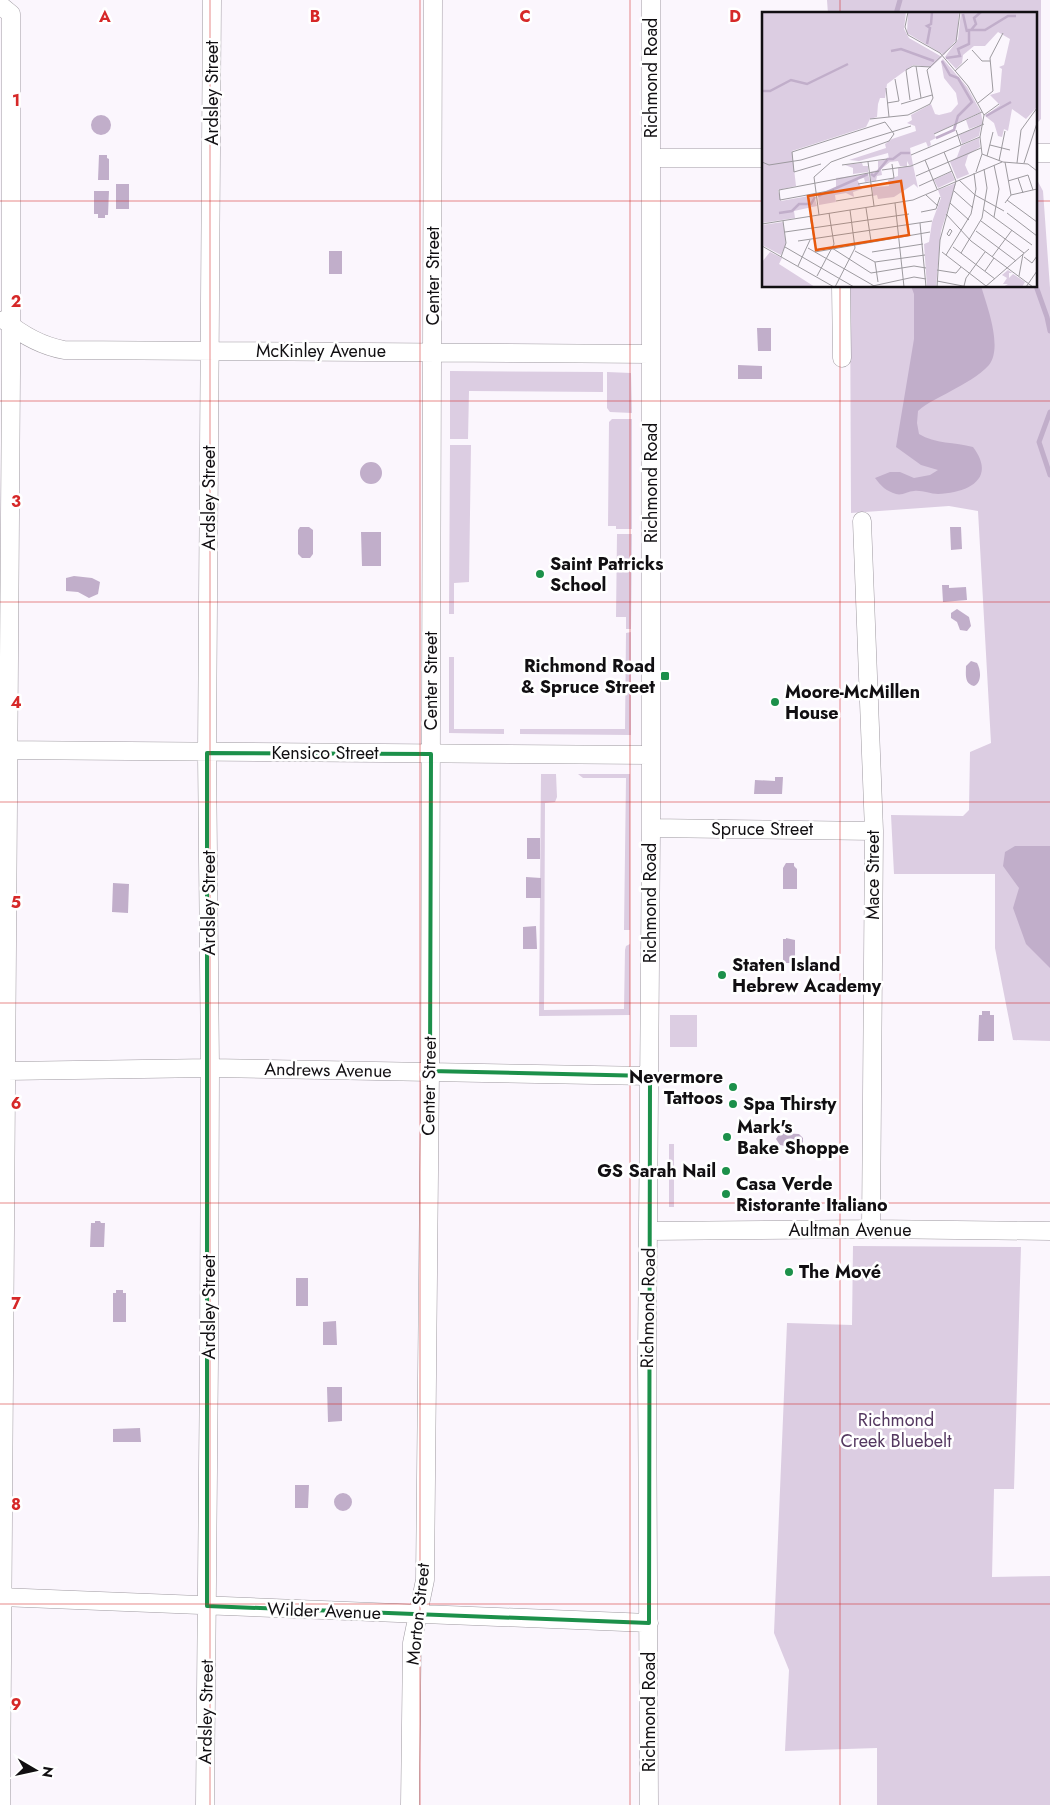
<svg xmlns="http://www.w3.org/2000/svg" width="1050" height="1805" font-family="Jost,sans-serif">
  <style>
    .green { fill: #dccde2 }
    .water { fill: #c1aeca }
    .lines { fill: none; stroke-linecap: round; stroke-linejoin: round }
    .stream { stroke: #c1aeca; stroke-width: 5 }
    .minor-casing { stroke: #9f9aa1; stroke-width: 19 }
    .minor { stroke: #fff; stroke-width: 18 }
    .marked { fill: none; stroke: #1c904a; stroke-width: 4; stroke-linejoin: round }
    .grid { fill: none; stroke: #d62828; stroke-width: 1; stroke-opacity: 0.55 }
    .poi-dot { fill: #1c904a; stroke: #fff; stroke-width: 2 }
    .labels { text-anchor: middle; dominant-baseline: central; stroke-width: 5; stroke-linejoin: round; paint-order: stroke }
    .street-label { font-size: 18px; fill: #110f12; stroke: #fff }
    .poi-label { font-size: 18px; font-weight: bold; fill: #110f12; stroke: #fff; text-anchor: start }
    .park-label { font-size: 18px; fill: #543860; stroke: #fff }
    .inset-river { fill: none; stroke: #c1aeca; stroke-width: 2.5 }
    .inset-road { fill: none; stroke: #9d9a9f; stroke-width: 1 }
    .view { fill: #e8590c; fill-opacity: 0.15; stroke: #e8590c; stroke-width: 2.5 }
    .inset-edge { fill: none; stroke: #110f12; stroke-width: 2.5 }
    .grid-label { font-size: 16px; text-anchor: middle; font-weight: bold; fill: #d62828; stroke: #fff; stroke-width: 5; stroke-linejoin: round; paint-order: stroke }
  </style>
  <rect width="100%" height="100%" fill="#fbf6fd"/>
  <path class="green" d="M 827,0 L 1041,0 L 1041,119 L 1036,124 L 1036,14 L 828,14 Z
    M 1036,178 L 1043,191 L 1050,288 L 1050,1041 L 1013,1040 L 995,948 L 995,874 L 894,874 L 891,815 L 963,816 L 969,810 L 970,752 L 991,743 L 978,511 L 949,506 L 851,513 L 850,286 L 1036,286 Z
    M 450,371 L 603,372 L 603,392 L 469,391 L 468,439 L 450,439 Z
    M 607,372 L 631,373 L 632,413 L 610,412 L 607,408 Z
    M 612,419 L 632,419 L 632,529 L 616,529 L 616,526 L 608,526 L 609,422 Z
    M 450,445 L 471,445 L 469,582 L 454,583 L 454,614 L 449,614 Z
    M 617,534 L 632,534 L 631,629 L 626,629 L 626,617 L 616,617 Z
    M 631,632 L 631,735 L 520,734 L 520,729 L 625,729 L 626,633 Z
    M 449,657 L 454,657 L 454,729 L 504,729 L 504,734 L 449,733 Z
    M 541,774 L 556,774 L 557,797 L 555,802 L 545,803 L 544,1010 L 624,1009 L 625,950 L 626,946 L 630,944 L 630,1015 L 539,1016 Z
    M 578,774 L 630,774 L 630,930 L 624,930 L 626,778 L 583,778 Z
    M 670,1015 L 697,1015 L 697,1047 L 670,1047 Z
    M 669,1144 L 674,1144 L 674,1207 L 669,1207 Z
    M 853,1246 L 1021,1247 L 1014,1489 L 994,1489 L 992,1577 L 1050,1576 L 1050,1805 L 877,1805 L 877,1748 L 785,1751 L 789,1670 L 774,1633 L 787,1323 L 852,1325 Z"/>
  <path class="water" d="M91 125a10 10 0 1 1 20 0a10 10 0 1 1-20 0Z
    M 99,155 L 107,155 L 107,158 L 109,159 L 109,180 L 98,180 Z
    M 116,184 L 129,184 L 129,209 L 116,209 Z
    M 94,191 L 109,191 L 108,215 L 105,215 L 105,218 L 98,218 L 98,214 L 94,214 Z
    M 329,251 L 342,251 L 342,274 L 329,274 Z
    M 911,286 L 981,286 C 987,306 1003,347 989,365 C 979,376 964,384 951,391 C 939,398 928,402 918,411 L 917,423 L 919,434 C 935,444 955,442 973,447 C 997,479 968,493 938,494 C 930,494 922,490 914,491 C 908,491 902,496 896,494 C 886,491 881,486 875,478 L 890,472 L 900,472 L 914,478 L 930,475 L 938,470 L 921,465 L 896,447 L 914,339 L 914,294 Z
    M 757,328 L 771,328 L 771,351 L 758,351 Z
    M 738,365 L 762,366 L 762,379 L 738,379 Z
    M360 473a11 11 0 1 1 22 0a11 11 0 1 1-22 0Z
    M 300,527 L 309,527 L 313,530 L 313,554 L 310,558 L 302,558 L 298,554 L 298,530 Z
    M 950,527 L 961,527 L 962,549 L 951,550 Z
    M 361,532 L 381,532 L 381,566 L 362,566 Z
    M 74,576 L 92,578 L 100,582 L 98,594 L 89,598 L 78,592 L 66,591 L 66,578 Z
    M 942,585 L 949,585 L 949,588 L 966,587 L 967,600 L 943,602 Z
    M 957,609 L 969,617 L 971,626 L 967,631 L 960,630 L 957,622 L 951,618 L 951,613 Z
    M 971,661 L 977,663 C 981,670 982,683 974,686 C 964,684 966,674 966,666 Z
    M 775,777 L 783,777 L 782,794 L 754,794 L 755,780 L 775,781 Z
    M 527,838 L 540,838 L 540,859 L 527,859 Z
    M 1015,846 L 1050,846 L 1050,968 L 1026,944 L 1013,908 L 1019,888 L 1003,866 L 1005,852 Z
    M 786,863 L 794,863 L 794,866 L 797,869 L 797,889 L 783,889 L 783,868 Z
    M 526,877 L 541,878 L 541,898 L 526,898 Z
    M 113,883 L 129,884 L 128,913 L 112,912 Z
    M 536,926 L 537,949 L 523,949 L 523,927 Z
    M 786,938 L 795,940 L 795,963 L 783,963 L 783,939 L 786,939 Z
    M 982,1011 L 990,1011 L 990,1015 L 994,1015 L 994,1041 L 978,1041 L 979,1015 L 982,1015 Z
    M 780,1133 L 799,1134 L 803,1138 L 803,1143 L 796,1148 L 780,1145 L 776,1139 Z
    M 95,1221 L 100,1221 L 101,1223 L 105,1223 L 104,1247 L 90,1247 L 91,1223 L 95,1223 Z
    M 296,1278 L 308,1278 L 308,1306 L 296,1306 Z
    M 116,1290 L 123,1290 L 123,1293 L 126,1293 L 126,1322 L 113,1322 L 113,1293 L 116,1293 Z
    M 336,1321 L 337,1345 L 323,1345 L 323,1322 Z
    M 327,1387 L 342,1387 L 342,1421 L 328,1422 Z
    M 140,1428 L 141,1442 L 113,1442 L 113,1429 Z
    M 295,1485 L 309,1485 L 308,1508 L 295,1508 Z
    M334 1502a9 9 0 1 1 18 0a9 9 0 1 1-18 0Z"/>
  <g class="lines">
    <path class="stream" d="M 896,14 L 900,0
      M 1036,286 L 1047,317 L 1050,331
      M 1050,412 L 1039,442 L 1050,475"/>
    <defs>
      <path id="minor" d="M 0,5 L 11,14 L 11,372 L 1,1805
        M 1036,153 L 1050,153
        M 651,158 L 764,158
        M 841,286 L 842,358
        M 4,320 C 22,335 42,346 64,350 L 651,354
        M 862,521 L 874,831 L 871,1229
        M 0,750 L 650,755
        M 651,828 L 874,831
        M 7,1071 L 210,1068 L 650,1076
        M 649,1231 L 871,1229 L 1050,1231
        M 0,1597 L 649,1623
        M 205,1805 L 209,1358 L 210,1068 L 207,753 L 212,0
        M 410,1805 L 412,1643 L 425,1580 L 430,1071 L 433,0
        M 649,1805 L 647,1358 L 651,828 L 651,0"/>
    </defs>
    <use href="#minor" class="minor-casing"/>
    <use href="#minor" class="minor"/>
  </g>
  <path class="marked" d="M 207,753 L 431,754 L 430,1071 L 650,1076 L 649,1623 L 207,1606 Z"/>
  <path class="grid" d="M 210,0 L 210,1805M 420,0 L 420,1805M 630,0 L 630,1805M 840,0 L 840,14M 0,201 L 764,201M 1036,201 L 1050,201M 840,286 L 840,1805M 0,401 L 1050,401M 0,602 L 1050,602M 0,802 L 1050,802M 0,1003 L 1050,1003M 0,1203 L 1050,1203M 0,1404 L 1050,1404M 0,1604 L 1050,1604"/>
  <g class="poi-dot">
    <circle cx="540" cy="574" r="5"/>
    <rect x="660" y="671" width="10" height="10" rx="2.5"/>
    <circle cx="775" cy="702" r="5"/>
    <circle cx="722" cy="975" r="5"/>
    <circle cx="733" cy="1087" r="5"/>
    <circle cx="733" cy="1104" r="5"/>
    <circle cx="727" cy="1137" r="5"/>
    <circle cx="726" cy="1171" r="5"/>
    <circle cx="726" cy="1194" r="5"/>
    <circle cx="789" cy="1272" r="5"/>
  </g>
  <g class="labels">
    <g class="street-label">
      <text transform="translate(651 78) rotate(-90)">Richmond Road</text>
      <text transform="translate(212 93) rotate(-90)">Ardsley Street</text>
      <text transform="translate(433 276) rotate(-90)">Center Street</text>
      <text x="321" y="351">McKinley Avenue</text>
      <text transform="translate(651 483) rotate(-90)">Richmond Road</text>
      <text transform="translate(209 498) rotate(-90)">Ardsley Street</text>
      <text transform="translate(431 681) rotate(-90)">Center Street</text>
      <text x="325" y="753">Kensico Street</text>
      <text x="762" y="829">Spruce Street</text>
      <text transform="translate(873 875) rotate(-90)">Mace Street</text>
      <text transform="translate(209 903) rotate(-90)">Ardsley Street</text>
      <text transform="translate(650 903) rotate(-90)">Richmond Road</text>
      <text transform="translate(328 1070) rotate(1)">Andrews Avenue</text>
      <text transform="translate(429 1086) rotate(-89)">Center Street</text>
      <text x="850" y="1230">Aultman Avenue</text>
      <text transform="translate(209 1307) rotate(-90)">Ardsley Street</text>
      <text transform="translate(648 1308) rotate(-89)">Richmond Road</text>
      <text transform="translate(324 1611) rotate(2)">Wilder Avenue</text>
      <text transform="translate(418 1614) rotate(-84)">Morton Street</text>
      <text transform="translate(206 1712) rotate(-89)">Ardsley Street</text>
      <text transform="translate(649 1712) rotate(-90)">Richmond Road</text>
    </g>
    <g class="poi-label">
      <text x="550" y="564">Saint Patricks<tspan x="550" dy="21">School</tspan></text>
      <text x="655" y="666" text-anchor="end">Richmond Road<tspan x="655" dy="21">&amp; Spruce Street</tspan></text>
      <text x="785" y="692">Moore-McMillen<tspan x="785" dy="21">House</tspan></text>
      <text x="732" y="965">Staten Island<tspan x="732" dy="21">Hebrew Academy</tspan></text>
      <text x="723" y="1077" text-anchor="end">Nevermore<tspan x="723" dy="21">Tattoos</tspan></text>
      <text x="743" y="1104">Spa Thirsty</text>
      <text x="737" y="1127">Mark's<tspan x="737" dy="21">Bake Shoppe</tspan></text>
      <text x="716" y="1171" text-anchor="end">GS Sarah Nail</text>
      <text x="736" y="1184">Casa Verde<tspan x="736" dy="21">Ristorante Italiano</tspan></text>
      <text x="799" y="1272">The Mové</text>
    </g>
    <g class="park-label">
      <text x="896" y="1420">Richmond<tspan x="896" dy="21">Creek Bluebelt</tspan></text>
    </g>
  </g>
  <g transform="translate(762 12)">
    <rect width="275" height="275" fill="#fbf6fd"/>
    <path d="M 0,0 L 144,0 L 142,17 L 147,26 L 180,45 L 169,55 L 151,53 L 125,72 L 123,86 L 118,86 L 116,92 L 115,105 L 108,107 L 104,115 L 30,139 L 34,174 L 16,178 L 19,189 L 52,183 L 55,194 L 32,199 L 33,206 L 0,211 ZM 146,0 L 197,0 L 195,27 L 182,43 L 145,21 ZM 199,0 L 275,0 L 275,95 L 264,107 L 250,97 L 246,119 L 242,117 L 240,125 L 236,124 L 232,111 L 223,104 L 238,93 L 228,83 L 238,80 L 240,57 L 237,55 L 242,53 L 248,27 L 236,20 L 223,34 L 212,34 L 201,43 L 200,51 L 194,57 L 183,45 L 196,27 ZM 181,47 L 205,75 L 219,100 L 172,122 L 174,126 L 192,117 L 191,114 L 194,116 L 168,129 L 169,133 L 166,135 L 164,130 L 148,136 L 151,153 L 147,153 L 145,149 L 145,154 L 138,154 L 136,149 L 128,150 L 119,157 L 120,163 L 115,164 L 114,169 L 109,169 L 108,160 L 116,158 L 116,149 L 127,147 L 126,141 L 97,149 L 87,148 L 124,136 L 123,132 L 130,127 L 154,119 L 153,114 L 145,111 L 150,108 L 149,103 L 169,92 L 173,102 L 177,103 L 189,100 L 196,92 L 194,81 L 182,66 L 179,49 ZM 219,101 L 221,112 L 207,117 L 204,108 ZM 219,113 L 217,124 L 200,132 L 197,123 ZM 217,126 L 218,135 L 206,143 L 203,153 L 207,162 L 195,167 L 188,150 L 195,145 L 199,134 ZM 100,151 L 101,154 L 106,154 L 106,160 L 91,162 L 91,156 L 83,153 ZM 151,153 L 156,176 L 152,172 L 132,185 L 116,187 L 115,183 L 111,184 L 110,175 L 127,174 L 126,168 L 136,164 L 136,156 ZM 189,160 L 193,168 L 176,176 L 172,168 ZM 106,162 L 108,169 L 103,170 L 102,166 L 95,167 L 100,177 L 91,180 L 92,185 L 84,181 L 73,183 L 74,190 L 57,193 L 56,183 L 74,177 L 74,166 ZM 194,171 L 179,219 L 174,275 L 165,275 L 162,232 L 167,230 L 170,210 L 179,186 L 176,178 ZM 21,210 L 24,232 L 19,243 L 0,233 L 0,213 ZM 8,240 L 20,246 L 17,252 L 53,275 L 0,275 L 0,250 ZM 246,258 L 250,261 L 247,261 L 247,266 L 251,262 L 263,270 L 260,275 L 241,275 L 246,272 L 241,272 L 245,266 L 240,263 Z" fill="#dccde2"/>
    <path class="inset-river" d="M 201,2 L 205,20M 209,18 L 214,12 L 212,6 L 219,0M 165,32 L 168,16 L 165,14 L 169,12 L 170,0M 129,39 L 139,37 L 172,49M 184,46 L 198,44 L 196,37 L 207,32 L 207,18 L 223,18 L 246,4 L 254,4M 0,79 L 8,79 L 29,68 L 45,72 L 86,52M 224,104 L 249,90M 174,126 L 192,118 L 196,104 L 210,90 L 196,66 L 188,63 L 180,49M 109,162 L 112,164 L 126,147 L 131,147 L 139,141 L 148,141M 56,184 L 106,162M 17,201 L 30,199 L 37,192 L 49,192 L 53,185"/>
    <path class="inset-road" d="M 146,0 L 143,15 L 146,23 L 178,41 L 206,74 L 222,103 L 218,125 L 220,142 L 214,160M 210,38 L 220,49 L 228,49M 154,54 L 159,86M 193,59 L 206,47M 124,76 L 127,105M 148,88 L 144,58 L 151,54 L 169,55M 125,91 L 137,89 L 133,67M 216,91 L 231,79 L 228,46 L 241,21M 139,92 L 170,83M 222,103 L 237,92M 108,107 L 146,103 L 168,92 L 171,86 L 165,58 L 194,30 L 198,0M 194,118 L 199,133M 172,122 L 220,100M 228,133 L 248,138M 182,140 L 194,169M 220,142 L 241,150 L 266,152 L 275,159M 149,143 L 222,112M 225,144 L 231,120M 163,148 L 175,177M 237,149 L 243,119M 0,150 L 7,153 L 39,148 L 149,114M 106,150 L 112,194M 255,151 L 259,118 L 275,96M 262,151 L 275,111M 59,152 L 32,160 L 30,140 L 123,110M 80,153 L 125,147M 120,158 L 149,154 L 218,125M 154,164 L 219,136M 256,166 L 261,181M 197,168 L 213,183 L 242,199M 246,169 L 266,163 L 271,178M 96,172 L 132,166 L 130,152M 157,174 L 190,159M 72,178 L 18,188 L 17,178 L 117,159M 192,179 L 211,196M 164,183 L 176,194M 249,183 L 275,177M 245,188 L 275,210M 74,189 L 110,183M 133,191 L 142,275M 188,191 L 207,208M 243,191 L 249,183 L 243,150M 104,196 L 109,229M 222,198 L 270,233M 159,200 L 174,197 L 178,185M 245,201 L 275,224M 184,202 L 209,229 L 271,275M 57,203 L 52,165 L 69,150 L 127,129 L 132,122 L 123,110M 48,204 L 52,227M 232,205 L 237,177 L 232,153M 219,209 L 262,241M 158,211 L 164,275M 0,212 L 151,188 L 240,150M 188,217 L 190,219 L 187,224 L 185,222 ZM 214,219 L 254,249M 23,220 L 147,202M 36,229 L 170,209M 0,234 L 72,275M 23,235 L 92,275M 191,235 L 233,267M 46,236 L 114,275M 70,236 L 109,261 L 152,254 L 164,256M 93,239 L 113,250 L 163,243M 53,240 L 168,220M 110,240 L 161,232M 180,240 L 224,274M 199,241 L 220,206 L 225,176 L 222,157M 184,243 L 209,202 L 214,177 L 212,161M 19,245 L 24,231 L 21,209M 230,245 L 250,218M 262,245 L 270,251 L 275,244M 113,250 L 116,270M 36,254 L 48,228M 175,258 L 194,261 L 199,255M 223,259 L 232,246M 55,264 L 72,232 L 67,201M 257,264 L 261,242M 175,269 L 206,275M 202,274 L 204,266 L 223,240M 73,275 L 93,236 L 88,198M 106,275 L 152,265 L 164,267M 175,275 L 178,228 L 194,169M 223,275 L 267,237M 264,275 L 275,259"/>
    <path class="view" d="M 139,169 L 147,223 L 54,238 L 46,184 Z"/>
    <rect width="275" height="275" class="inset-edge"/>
  </g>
  <g class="grid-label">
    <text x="105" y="22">A</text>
    <text x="315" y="22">B</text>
    <text x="525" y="22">C</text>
    <text x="735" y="22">D</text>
    <text x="16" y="106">1</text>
    <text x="16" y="307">2</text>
    <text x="16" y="507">3</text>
    <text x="16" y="708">4</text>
    <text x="16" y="908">5</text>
    <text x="16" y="1109">6</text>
    <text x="16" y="1309">7</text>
    <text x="16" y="1510">8</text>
    <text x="16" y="1710">9</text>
  </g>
  <g transform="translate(35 1770) rotate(99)" stroke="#ffffff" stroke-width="4" paint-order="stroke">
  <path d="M0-4L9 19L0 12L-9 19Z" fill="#110f12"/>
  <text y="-8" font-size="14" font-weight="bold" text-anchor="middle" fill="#110f12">N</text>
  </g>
</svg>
